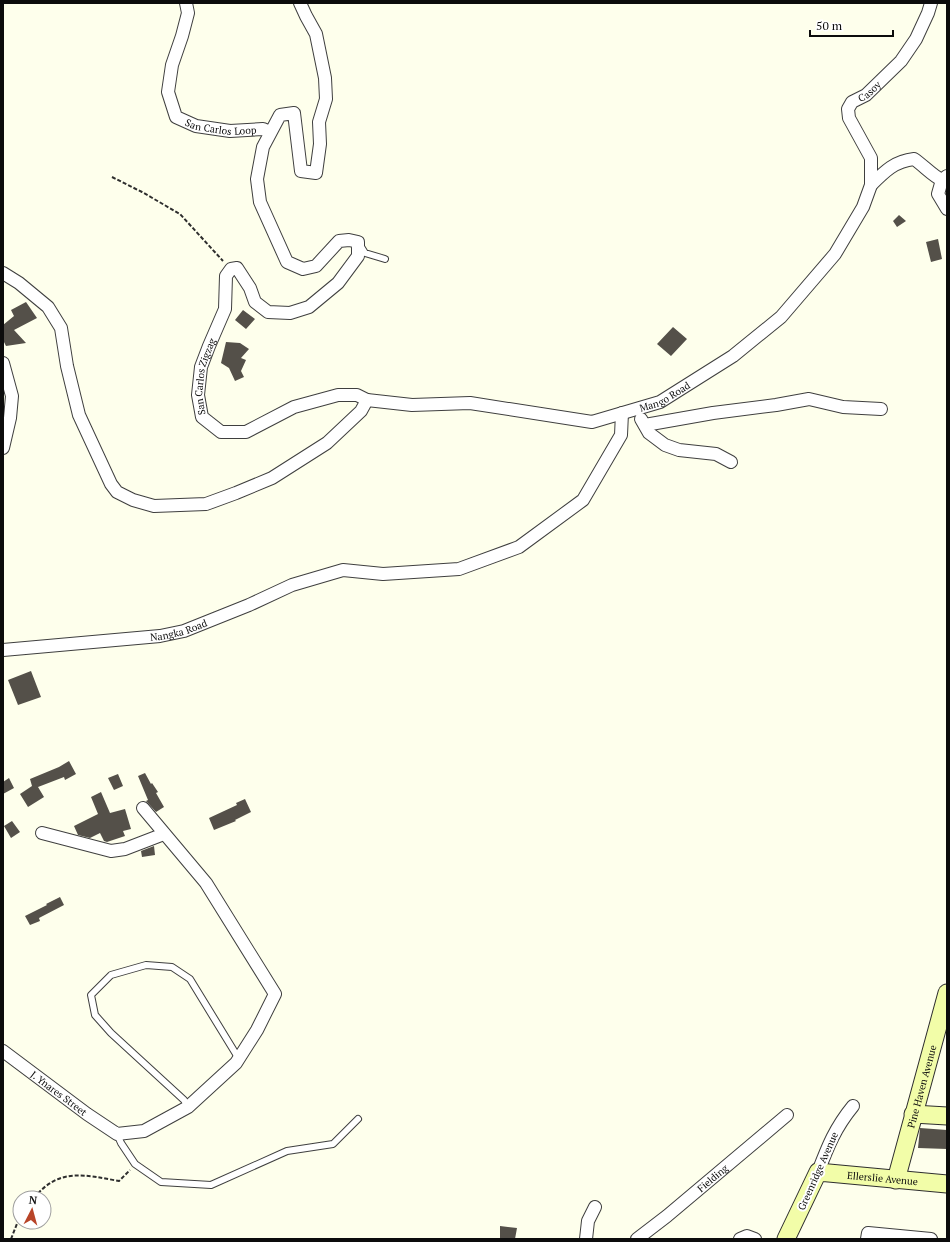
<svg xmlns="http://www.w3.org/2000/svg" width="950" height="1242" font-family="'PT Serif',serif">
  <style>
    .building { fill: #545049 }
    .lines { fill: none; stroke-linecap: round; stroke-linejoin: round }
    .lane-casing { stroke: #3f3f3f; stroke-width: 8 }
    .street-casing { stroke: #3f3f3f; stroke-width: 14 }
    .secondary-casing { stroke: #2e2e2e; stroke-width: 19 }
    .path { stroke: #2e2e2e; stroke-width: 2; stroke-dasharray: 4 2; stroke-linecap: butt }
    .lane { stroke: #fff; stroke-width: 6 }
    .street { stroke: #fff; stroke-width: 12 }
    .secondary { stroke: #f2fda8; stroke-width: 17 }
    .labels { text-anchor: middle; dominant-baseline: central; stroke-width: 4; stroke-linejoin: round; paint-order: stroke }
    .street-label { font-size: 10px; fill: #0c0c0c; stroke: #fff }
  </style>
  <rect width="100%" height="100%" fill="#feffec"/>
  <path class="building" d="M 899,215 L 906,221 L 897,227 L 893,221 Z
    M 938,239 L 942,259 L 931,262 L 926,242 Z
    M 26,302 L 37,318 L 14,330 L 26,343 L 6,346 L 3,340 L 3,325 L 14,316 L 11,310 Z
    M 243,310 L 255,319 L 246,329 L 235,320 Z
    M 673,327 L 687,339 L 671,356 L 657,344 Z
    M 226,342 L 240,343 L 249,349 L 241,358 L 246,360 L 241,371 L 244,377 L 235,381 L 229,368 L 221,363 Z
    M 31,671 L 41,697 L 18,705 L 8,680 Z
    M 69,761 L 76,774 L 65,780 L 64,777 L 38,787 L 44,797 L 28,807 L 20,794 L 32,786 L 30,779 L 59,767 Z
    M 145,773 L 151,784 L 152,783 L 158,792 L 156,793 L 164,807 L 156,812 L 146,801 L 148,800 L 138,776 Z
    M 118,774 L 123,786 L 114,790 L 108,778 Z
    M 9,778 L 14,788 L 3,794 L 3,782 Z
    M 101,792 L 110,813 L 125,809 L 131,829 L 123,831 L 125,836 L 107,842 L 104,841 L 100,833 L 90,838 L 78,835 L 74,826 L 98,814 L 91,797 Z
    M 245,799 L 251,812 L 235,820 L 236,821 L 214,830 L 209,818 L 237,805 L 236,803 Z
    M 12,821 L 20,832 L 11,838 L 4,826 Z
    M 154,846 L 155,855 L 142,857 L 141,851 Z
    M 60,897 L 64,905 L 39,918 L 40,921 L 30,925 L 25,916 L 47,905 L 46,904 Z
    M 920,1128 L 947,1130 L 947,1149 L 918,1148 Z
    M 500,1226 L 517,1228 L 515,1239 L 500,1239 Z"/>
  <g class="lines">
    <defs>
      <path id="lane" d="M 360,245 L 365,253 L 385,259
        M 188,1107 L 184,1100 L 111,1033 L 95,1015 L 91,995 L 111,975 L 146,965 L 172,967 L 190,979 L 239,1059
        M 117,1134 L 121,1143 L 135,1164 L 161,1182 L 211,1185 L 287,1151 L 333,1144 L 358,1119"/>
      <g id="street">
        <path id="s1" d="M 186,3 L 188,13 L 182,36 L 172,65 L 168,92 L 176,117 L 196,126 L 230,131 L 263,129 L 270,132"/>
        <path d="M 947,176 L 942,180 L 938,194 L 947,209"/>
        <path d="M 871,185 C 885,171 895,161 914,159 C 923,165 934,177 942,180"/>
        <path id="s2" d="M 3,273 L 19,283 L 48,307 L 61,328 L 67,366 L 79,415 L 111,484 L 117,492 L 133,500 L 154,506 L 206,504 L 236,493 L 272,478 L 327,443 L 361,411 L 367,400 L 357,395 L 338,395 L 294,407 L 246,432 L 221,432 L 202,417 L 198,395 L 201,367 L 209,346 L 225,309 L 226,276 L 231,269 L 237,268 L 250,288 L 255,302 L 268,312 L 290,313 L 309,307 L 338,283 L 358,256 L 358,242 L 349,240 L 339,241 L 316,266 L 303,269 L 287,262 L 260,202 L 257,179 L 263,147 L 280,115 L 294,113 L 301,171 L 316,173 L 320,144 L 319,122 L 326,99 L 325,78 L 316,34 L 306,16 L 300,3"/>
        <path d="M 3,363 L 12,396 L 10,418 L 3,448"/>
        <path id="s3" d="M 367,400 L 412,405 L 470,403 L 592,422 L 660,402 L 733,356 L 781,317 L 835,254 L 863,207 L 871,185 L 871,158 L 849,118 L 848,109 L 852,102 L 866,95 L 901,61 L 916,39 L 928,13 L 931,3"/>
        <path d="M 641,419 L 649,433 L 665,445 L 679,450 L 716,454 L 731,462"/>
        <path d="M 645,425 L 713,413 L 776,405 L 809,399 L 843,407 L 881,409"/>
        <path id="s4" d="M 3,650 L 160,636 L 184,631 L 249,605 L 292,585 L 343,570 L 383,574 L 459,569 L 519,547 L 583,500 L 621,435 L 622,413"/>
        <path d="M 42,833 L 111,851 L 125,849 L 164,834"/>
        <path id="s5" d="M 3,1051 L 87,1114 L 117,1134 L 144,1131 L 188,1107 L 236,1063 L 257,1030 L 275,994 L 206,883 L 143,808"/>
        <path d="M 818,1172 C 828,1146 835,1128 853,1106"/>
        <path d="M 586,1239 L 588,1221 L 595,1207"/>
        <path id="s6" d="M 637,1239 L 667,1216 L 787,1115"/>
        <path d="M 740,1239 L 747,1236 L 755,1239"/>
        <path d="M 867,1239 L 868,1233 L 931,1239"/>
      </g>
      <g id="secondary">
        <path d="M 913,1114 L 947,1116"/>
        <path id="s7" d="M 896,1180 L 947,993"/>
        <path id="s8" d="M 786,1239 L 818,1172 L 947,1184"/>
      </g>
    </defs>
    <use href="#lane" class="lane-casing"/>
    <use href="#street" class="street-casing"/>
    <use href="#secondary" class="secondary-casing"/>
    <path class="path" d="M 112,177 L 142,192 L 180,214 L 223,261
      M 34,1198 C 59,1167 85,1175 119,1181 L 130,1170
      M 11,1239 L 20,1216"/>
    <use href="#lane" class="lane"/>
    <use href="#street" class="street"/>
    <use href="#secondary" class="secondary"/>
  </g>
  <g class="labels">
    <g class="street-label">
      <text stroke="none"><textPath href="#s3" startOffset="717">Casoy</textPath></text>
      <text stroke="none"><textPath href="#s1" startOffset="165">San Carlos Loop</textPath></text>
      <text stroke="none"><textPath href="#s2" startOffset="764">San Carlos Zigzag</textPath></text>
      <text stroke="none"><textPath href="#s3" startOffset="304">Mango Road</textPath></text>
      <text stroke="none"><textPath href="#s4" startOffset="177">Nangka Road</textPath></text>
      <text stroke="none"><textPath href="#s7" startOffset="97">Pine Haven Avenue</textPath></text>
      <text stroke="none"><textPath href="#s5" startOffset="70">J. Ynares Street</textPath></text>
      <text transform="translate(818 1171) rotate(-66)">Greenridge Avenue</text>
      <text stroke="none"><textPath href="#s6" startOffset="97">Fielding</textPath></text>
      <text stroke="none"><textPath href="#s8" startOffset="139">Ellerslie Avenue</textPath></text>
    </g>
  </g>
  <rect width="950" height="1242" fill="none" stroke="#0c0c0c" stroke-width="8"/>
  <g transform="translate(32 1210) rotate(6)"><circle r="19" fill="#ffffff" stroke="#9e9e9e"/>
  <path d="M0-3L7 15L0 10L-7 15Z" fill="#b84428"/>
  <text y="-6" font-size="11" font-weight="bold" text-anchor="middle" fill="#0c0c0c">N</text>
  </g>
  <path d="M810 30v6h83v-6" fill="none" stroke="#0c0c0c" stroke-width="2"/>
  <text x="816" y="30" font-size="12" fill="#0c0c0c" stroke="#ffffff" stroke-width="3" paint-order="stroke">50 m</text>
</svg>
